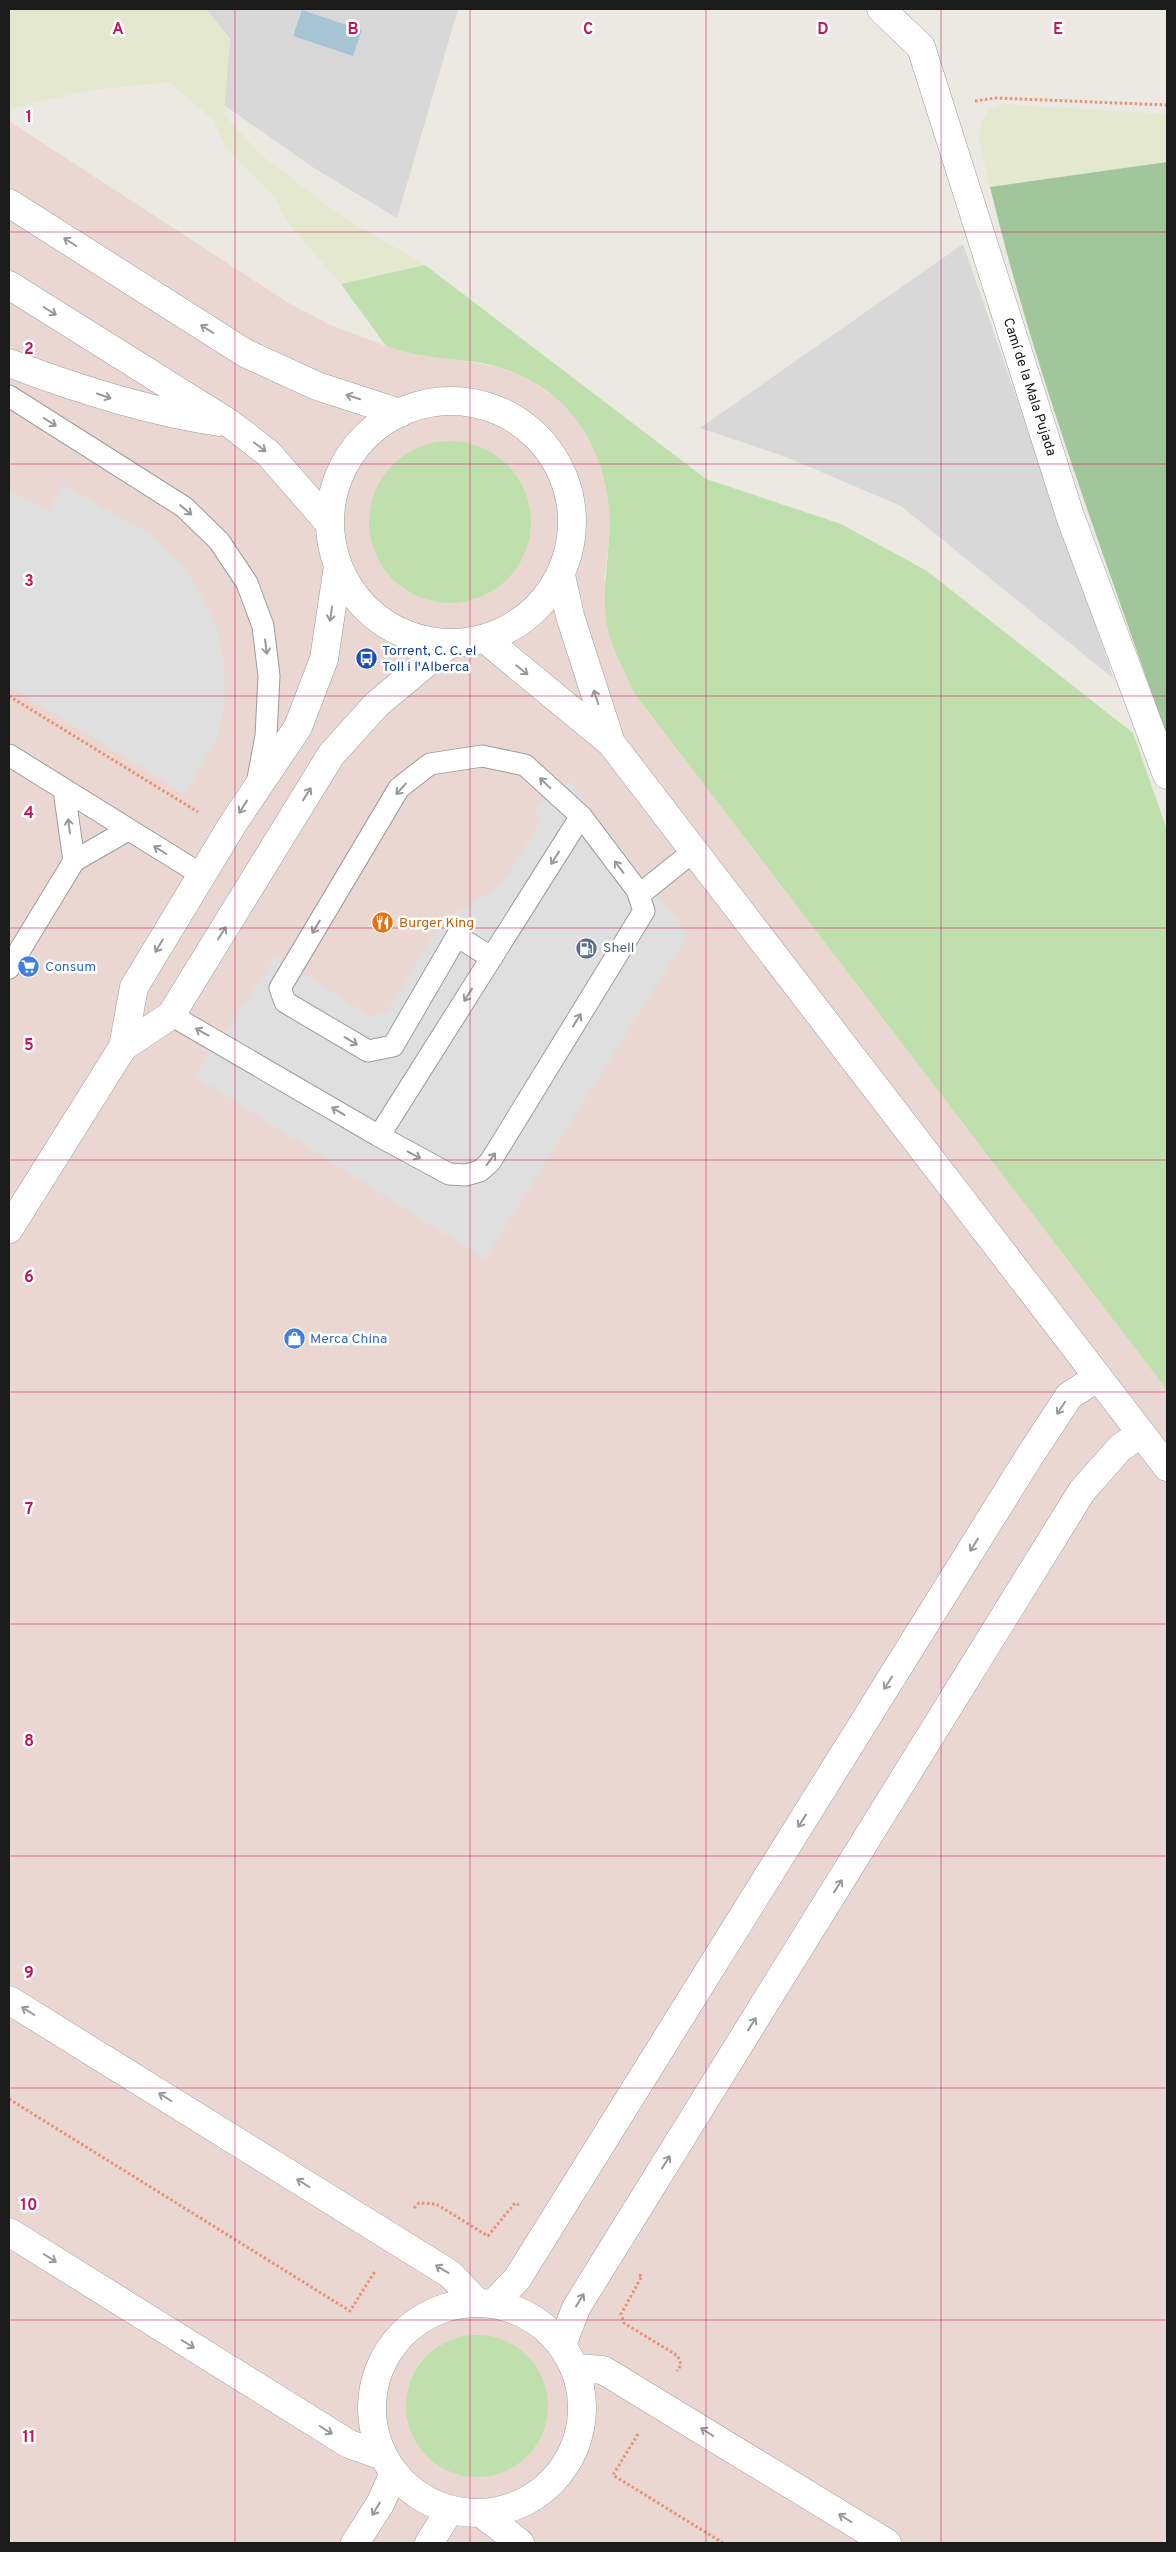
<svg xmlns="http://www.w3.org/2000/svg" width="1176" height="2552" font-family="Overpass,sans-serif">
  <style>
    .residential { fill: #d9d8d8 }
    .commercial { fill: #ebd7d2 }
    .farmland { fill: #e3e8cf }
    .grass { fill: #bfe0ad }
    .forest { fill: #a2c69b }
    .parking { fill: #dfdfdf }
    .water { fill: #a7c4d4 }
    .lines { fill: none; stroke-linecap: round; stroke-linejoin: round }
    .lane-casing { stroke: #9c9c9c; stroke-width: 23 }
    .street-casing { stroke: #9c9c9c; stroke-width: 29 }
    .path { stroke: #e89176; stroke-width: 3; stroke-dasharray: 2.5 2.5; stroke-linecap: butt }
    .lane { stroke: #fff; stroke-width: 21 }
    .street { stroke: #fff; stroke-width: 28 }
    .oneway { stroke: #989898 }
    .grid { fill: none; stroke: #c2185b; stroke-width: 1; stroke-opacity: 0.55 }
    .labels { text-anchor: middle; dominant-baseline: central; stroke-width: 5; stroke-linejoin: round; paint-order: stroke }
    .street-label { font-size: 14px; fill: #1b1b1b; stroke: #fff }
    .transit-label { font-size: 14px; fill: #164399; stroke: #fff; text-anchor: start }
    .food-label { font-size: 14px; fill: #c56008; stroke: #fff; text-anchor: start }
    .service-label { font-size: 14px; fill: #4e5e75; stroke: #fff; text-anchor: start }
    .shop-label { font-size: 14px; fill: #366cbe; stroke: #fff; text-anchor: start }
    .grid-label { font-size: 16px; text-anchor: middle; font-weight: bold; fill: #c2185b; stroke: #fff; stroke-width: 5; stroke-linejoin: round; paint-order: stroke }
  </style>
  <rect width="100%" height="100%" fill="#ebe9e2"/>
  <path class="residential" d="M 206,9 L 458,9 L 397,218 L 314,168 L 224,105 L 230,39 Z
    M 963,244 L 1114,679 L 901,506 L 786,457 L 700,428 Z"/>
  <path class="commercial" d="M 9,121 L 287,302 L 328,324 L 386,346 L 502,368 L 532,381 L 557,399 L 578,421 L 599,459 L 609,491 L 609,539 L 604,580 L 634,693 L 1167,1390 L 1167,2543 L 9,2543 Z"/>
  <path class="farmland" d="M 9,9 L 206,9 L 230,39 L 224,115 L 261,155 L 338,214 L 425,265 L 341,284 L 287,222 L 275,198 L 225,146 L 214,120 L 169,82 L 90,90 L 9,109 Z
    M 1001,104 L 1167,114 L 1167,162 L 990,187 L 979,140 L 982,120 L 988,111 Z"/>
  <path class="grass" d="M 425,265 L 706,479 L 841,524 L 927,571 L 1133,733 L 1167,830 L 1167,1390 L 634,693 C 626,673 613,651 608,630 C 601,600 607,570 609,540 C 615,464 577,391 501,368 C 477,360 452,360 427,356 C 413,354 399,350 386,346 L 341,284 Z
    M369 522a81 81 0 1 1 162 0a81 81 0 1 1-162 0Z
    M406 2406a71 71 0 1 1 142 0a71 71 0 1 1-142 0Z"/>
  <path class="forest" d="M 1167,162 L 1167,737 C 1104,555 1035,374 990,187 Z"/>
  <path class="parking" d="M 63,485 L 153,536 L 181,563 L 202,597 L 218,632 L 224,663 L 225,700 L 218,737 L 185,794 L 9,686 L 9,490 L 49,511 Z
    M 570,781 L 688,935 L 485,1259 L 195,1076 L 277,956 L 372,1018 L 388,1010 L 443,920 L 495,889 L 507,876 L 541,821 L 535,809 Z"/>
  <path class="water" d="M 302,10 L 362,30 L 353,56 L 293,36 Z"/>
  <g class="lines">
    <defs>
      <path id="lane" d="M 9,396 L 184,507 L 219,541 L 247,583 L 263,626 L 269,676 L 266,736 L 257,784
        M 9,755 L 202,875
        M 64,790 L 74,861
        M 639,895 L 695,850
        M 9,968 L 74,861 L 128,830
        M 171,1015 L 379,1136 L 449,1174 L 466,1175 L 480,1171 L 490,1162 L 644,911 L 637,890 L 581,816 L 525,765 L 482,756 L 430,764 L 399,788 L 280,988 L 285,1002 L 368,1051 L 393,1046 L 457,936 L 492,958
        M 379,1136 L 581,816"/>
      <path id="street" d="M 881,9 L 921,47 L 1070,516 L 1167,775
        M 9,203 L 245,353 L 317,386 L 400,413
        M 9,285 L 229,423 L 268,453 L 329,523
        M 9,363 C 77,389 146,411 219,422
        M330 522a121 121 0 1 1 242 0a121 121 0 1 1-242 0Z
        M 561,575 L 570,616 L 611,743
        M 485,639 L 611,743 L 1167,1467
        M 123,1047 L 171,1015 L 331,755 L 377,704 L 449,644
        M 9,1229 L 123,1047 L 134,987 L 234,822 L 298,727 L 324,659 L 338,566
        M 9,2000 L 450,2274 L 477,2302
        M 9,2232 L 349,2444 L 383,2456
        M372 2408a105 105 0 1 1 210 0a105 105 0 1 1-210 0Z
        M 493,2304 L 517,2279 L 1029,1457 L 1069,1396 L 1098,1377
        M 562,2345 L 576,2308 L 1082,1491 L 1120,1448 L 1141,1433
        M 576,2368 L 603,2370 L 887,2543
        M 481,2513 L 520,2543
        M 355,2543 L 380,2504 L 394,2473
        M 429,2543 L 450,2510"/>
    </defs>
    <use href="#lane" class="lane-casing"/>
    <use href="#street" class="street-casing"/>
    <path class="path" d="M 975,101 L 996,98 L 1167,105
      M 9,696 L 198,812
      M 9,2099 L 350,2311 L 375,2271
      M 414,2208 L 419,2203 L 436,2204 L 488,2236 L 515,2203 L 519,2205
      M 639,2275 L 642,2276 L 621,2314 L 624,2323 L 678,2356 L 681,2365 L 677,2371
      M 638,2434 L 613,2475 L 723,2543"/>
    <use href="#lane" class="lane"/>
    <use href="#street" class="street"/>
  </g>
  <defs><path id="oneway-shaft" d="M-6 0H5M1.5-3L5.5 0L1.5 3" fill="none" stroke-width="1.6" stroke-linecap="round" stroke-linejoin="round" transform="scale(1.25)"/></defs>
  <g class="oneway">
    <use href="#oneway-shaft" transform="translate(70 242) rotate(-148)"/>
    <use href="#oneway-shaft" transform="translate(50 311) rotate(32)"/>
    <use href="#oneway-shaft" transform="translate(207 329) rotate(-148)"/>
    <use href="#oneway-shaft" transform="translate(104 396) rotate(19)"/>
    <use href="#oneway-shaft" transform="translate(353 397) rotate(-162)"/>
    <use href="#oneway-shaft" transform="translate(50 422) rotate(32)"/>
    <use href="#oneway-shaft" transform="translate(260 447) rotate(37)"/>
    <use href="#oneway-shaft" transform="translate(186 510) rotate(40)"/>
    <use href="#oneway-shaft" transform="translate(331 614) rotate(98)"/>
    <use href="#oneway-shaft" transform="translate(266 647) rotate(83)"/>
    <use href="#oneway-shaft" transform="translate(522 670) rotate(39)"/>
    <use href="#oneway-shaft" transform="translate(596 697) rotate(-108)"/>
    <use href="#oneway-shaft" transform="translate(545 783) rotate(-137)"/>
    <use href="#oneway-shaft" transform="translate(401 789) rotate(132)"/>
    <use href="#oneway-shaft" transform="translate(307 794) rotate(-58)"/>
    <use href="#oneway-shaft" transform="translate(243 807) rotate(122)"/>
    <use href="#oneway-shaft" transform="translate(69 826) rotate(-98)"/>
    <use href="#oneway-shaft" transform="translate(160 850) rotate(-148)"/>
    <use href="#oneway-shaft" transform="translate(555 858) rotate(122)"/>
    <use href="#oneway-shaft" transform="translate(619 867) rotate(-127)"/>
    <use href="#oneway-shaft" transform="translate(316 927) rotate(121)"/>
    <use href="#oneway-shaft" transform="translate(222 933) rotate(-58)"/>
    <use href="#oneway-shaft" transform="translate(159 946) rotate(121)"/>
    <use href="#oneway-shaft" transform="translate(468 995) rotate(122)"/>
    <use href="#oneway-shaft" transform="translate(577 1020) rotate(-58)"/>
    <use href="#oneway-shaft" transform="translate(202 1032) rotate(-151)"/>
    <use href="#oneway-shaft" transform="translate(351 1041) rotate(31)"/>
    <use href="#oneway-shaft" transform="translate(338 1111) rotate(-149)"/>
    <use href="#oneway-shaft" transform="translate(414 1155) rotate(28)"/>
    <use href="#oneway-shaft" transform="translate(491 1159) rotate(-54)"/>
    <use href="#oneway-shaft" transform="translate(1061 1408) rotate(123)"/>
    <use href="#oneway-shaft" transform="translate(974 1545) rotate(122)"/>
    <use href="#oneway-shaft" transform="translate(888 1683) rotate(122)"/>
    <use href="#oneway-shaft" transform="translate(802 1821) rotate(122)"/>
    <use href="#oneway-shaft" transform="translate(838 1886) rotate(-58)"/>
    <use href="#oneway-shaft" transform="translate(28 2011) rotate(-148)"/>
    <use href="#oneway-shaft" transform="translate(752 2024) rotate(-58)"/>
    <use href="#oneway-shaft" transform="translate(165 2097) rotate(-148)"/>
    <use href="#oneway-shaft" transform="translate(666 2162) rotate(-58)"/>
    <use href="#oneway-shaft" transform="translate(303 2183) rotate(-148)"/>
    <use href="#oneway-shaft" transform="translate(50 2258) rotate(32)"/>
    <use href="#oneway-shaft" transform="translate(442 2269) rotate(-149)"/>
    <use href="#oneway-shaft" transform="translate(580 2300) rotate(-58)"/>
    <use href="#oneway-shaft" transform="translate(188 2344) rotate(32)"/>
    <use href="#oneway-shaft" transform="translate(326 2430) rotate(32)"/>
    <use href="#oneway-shaft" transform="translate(707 2432) rotate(-148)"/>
    <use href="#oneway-shaft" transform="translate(376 2509) rotate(121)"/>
    <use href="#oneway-shaft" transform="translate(845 2518) rotate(-148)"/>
  </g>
  <path class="grid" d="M 235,9 L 235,2543M 470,9 L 470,2543M 706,9 L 706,2543M 941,9 L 941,2543M 9,232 L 1167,232M 9,464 L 1167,464M 9,696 L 1167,696M 9,928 L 1167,928M 9,1160 L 1167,1160M 9,1392 L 1167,1392M 9,1624 L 1167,1624M 9,1856 L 1167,1856M 9,2088 L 1167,2088M 9,2320 L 1167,2320"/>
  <defs>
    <symbol id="bus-disc" viewBox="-11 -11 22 22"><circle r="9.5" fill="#1a4fb4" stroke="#fff"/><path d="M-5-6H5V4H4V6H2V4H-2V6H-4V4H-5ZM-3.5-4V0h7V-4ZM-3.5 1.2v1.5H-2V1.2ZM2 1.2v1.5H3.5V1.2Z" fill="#fff"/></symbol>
    <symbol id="restaurant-disc" viewBox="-11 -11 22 22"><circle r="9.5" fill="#e8710a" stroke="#fff"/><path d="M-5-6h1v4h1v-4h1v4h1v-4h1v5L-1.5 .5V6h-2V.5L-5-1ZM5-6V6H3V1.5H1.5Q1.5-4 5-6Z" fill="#fff"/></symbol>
    <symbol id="fuel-disc" viewBox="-11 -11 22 22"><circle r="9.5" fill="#5c6f8a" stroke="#fff"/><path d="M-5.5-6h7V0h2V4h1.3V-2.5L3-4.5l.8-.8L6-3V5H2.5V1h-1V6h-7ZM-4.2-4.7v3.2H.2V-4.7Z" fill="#fff"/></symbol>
    <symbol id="supermarket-disc" viewBox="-11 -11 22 22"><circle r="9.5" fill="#3f7fe0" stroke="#fff"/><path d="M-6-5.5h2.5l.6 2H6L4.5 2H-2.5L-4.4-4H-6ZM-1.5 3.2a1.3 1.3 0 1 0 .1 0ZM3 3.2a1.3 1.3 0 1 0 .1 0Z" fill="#fff"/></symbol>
    <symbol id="shop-disc" viewBox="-11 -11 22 22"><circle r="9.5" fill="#3f7fe0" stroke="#fff"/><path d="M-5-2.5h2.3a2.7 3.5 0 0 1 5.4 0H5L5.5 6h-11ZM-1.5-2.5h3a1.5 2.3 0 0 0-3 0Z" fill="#fff"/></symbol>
  </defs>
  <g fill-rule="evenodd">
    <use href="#bus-disc" x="354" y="646" width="25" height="25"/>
    <use href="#restaurant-disc" x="370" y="910" width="25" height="25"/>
    <use href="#fuel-disc" x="574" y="936" width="25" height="25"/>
    <use href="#supermarket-disc" x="16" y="954" width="25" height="25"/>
    <use href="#shop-disc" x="282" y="1326" width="25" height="25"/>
  </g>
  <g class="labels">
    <g class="street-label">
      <text transform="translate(1029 387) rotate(72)">Camí de la Mala Pujada</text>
    </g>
    <g class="transit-label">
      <text x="382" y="651">Torrent, C. C. el<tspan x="382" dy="16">Toll i l'Alberca</tspan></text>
    </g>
    <g class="food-label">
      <text x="399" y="923">Burger King</text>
    </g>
    <g class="service-label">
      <text x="603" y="948">Shell</text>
    </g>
    <g class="shop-label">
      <text x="45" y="967">Consum</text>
      <text x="310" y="1339">Merca China</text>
    </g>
  </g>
  <g class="grid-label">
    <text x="118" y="34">A</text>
    <text x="353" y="34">B</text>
    <text x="588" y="34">C</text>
    <text x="823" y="34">D</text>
    <text x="1058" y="34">E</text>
    <text x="29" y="122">1</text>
    <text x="29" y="354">2</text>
    <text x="29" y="586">3</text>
    <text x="29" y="818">4</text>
    <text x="29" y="1050">5</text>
    <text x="29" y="1282">6</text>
    <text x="29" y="1514">7</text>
    <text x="29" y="1746">8</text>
    <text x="29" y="1978">9</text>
    <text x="29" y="2210">10</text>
    <text x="29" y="2442">11</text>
  </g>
  <rect width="1176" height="2552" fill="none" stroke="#1b1b1b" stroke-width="20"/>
</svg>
